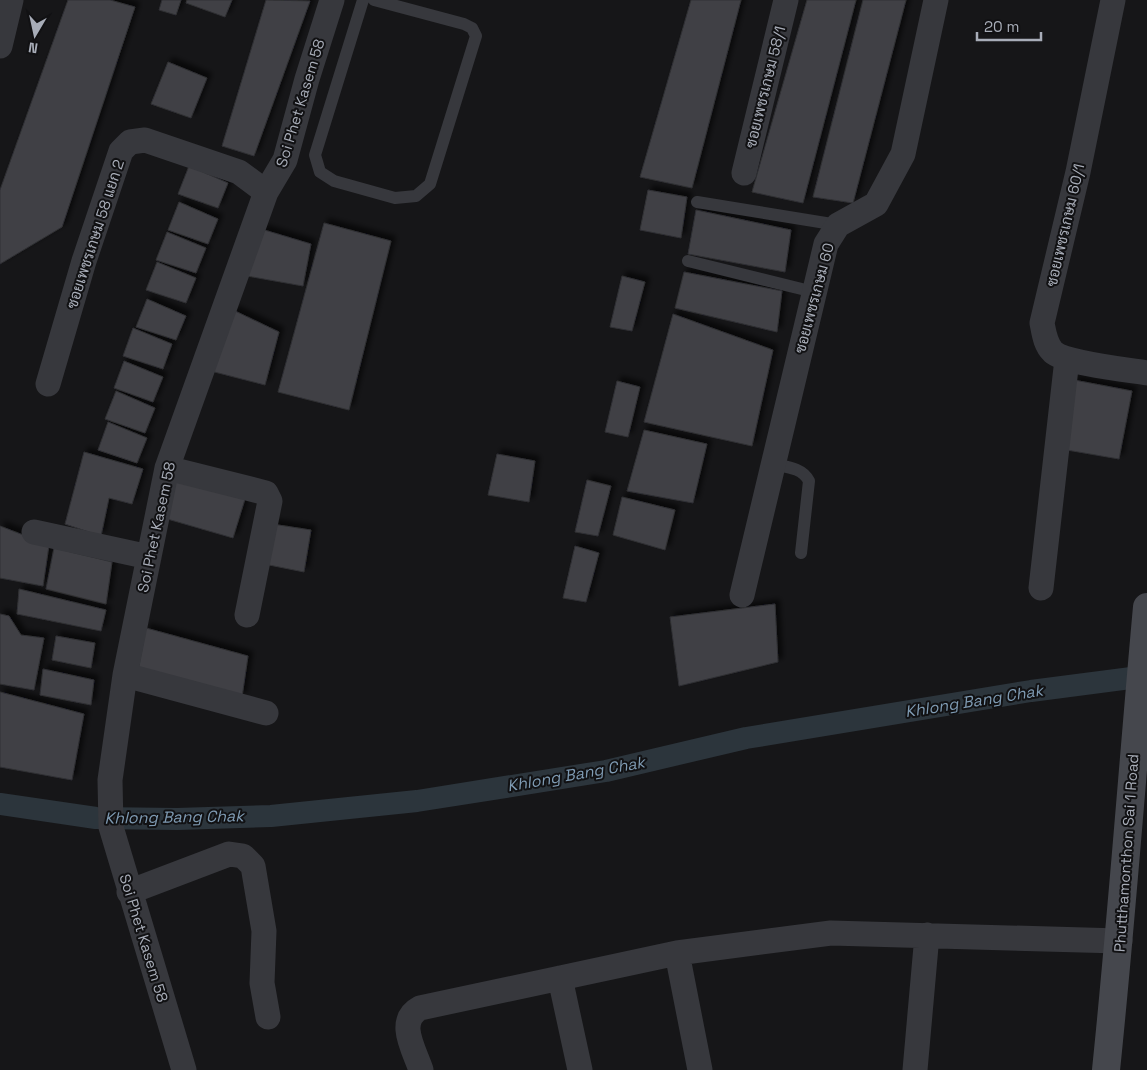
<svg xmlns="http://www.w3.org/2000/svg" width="1147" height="1070" font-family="'Space Grotesk',Sarabun,sans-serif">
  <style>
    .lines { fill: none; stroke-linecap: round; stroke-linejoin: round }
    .canal { stroke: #2c353c; stroke-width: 22 }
    .building { fill: #404145; stroke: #303034; filter: url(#shadow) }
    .service { stroke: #37383d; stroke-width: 12 }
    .minor { stroke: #37383d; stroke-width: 25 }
    .secondary { stroke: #45474d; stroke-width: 28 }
    .labels { text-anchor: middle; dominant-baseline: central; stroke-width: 4; stroke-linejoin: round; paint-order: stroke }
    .street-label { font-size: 15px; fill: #a8adb8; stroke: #111113 }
    .water-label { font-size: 16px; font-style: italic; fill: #7f9bb3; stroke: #111113 }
  </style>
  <defs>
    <filter id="shadow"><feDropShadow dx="4.5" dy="-4.5" stdDeviation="2.5" flood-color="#0009"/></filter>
  </defs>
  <rect width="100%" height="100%" fill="#161618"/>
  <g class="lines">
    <path class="canal" d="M 0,804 L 96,818 L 177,819 L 271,816 L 417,801 L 606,771 L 746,738 L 1031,691 L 1147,676"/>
  </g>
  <path class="building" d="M 68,0 L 110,0 L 135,7 L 62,227 L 0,264 L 0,190 Z
    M 162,0 L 181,0 L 176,15 L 159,10 Z
    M 187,0 L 232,0 L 225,17 L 186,3 Z
    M 266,0 L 310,1 L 254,156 L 222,146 Z
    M 691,0 L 741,0 L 692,188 L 640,177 Z
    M 807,0 L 856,0 L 803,203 L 752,192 Z
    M 863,0 L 906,0 L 853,203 L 813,197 Z
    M 168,62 L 207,78 L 191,118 L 151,104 Z
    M 189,166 L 228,183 L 218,208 L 178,194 Z
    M 648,190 L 687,197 L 681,238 L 640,230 Z
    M 179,202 L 218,219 L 208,244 L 168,230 Z
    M 696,210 L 791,230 L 785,272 L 688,254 Z
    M 324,223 L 391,241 L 349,410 L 278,392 Z
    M 261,229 L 311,244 L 303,286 L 247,276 Z
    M 167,232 L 206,248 L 196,273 L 156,260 Z
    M 157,262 L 196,278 L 186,303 L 146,290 Z
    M 684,272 L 782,291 L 777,332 L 675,308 Z
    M 622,276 L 645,282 L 632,331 L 610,327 Z
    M 147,299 L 186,316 L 176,340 L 136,327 Z
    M 233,310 L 279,332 L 265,385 L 203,369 Z
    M 673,314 L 773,350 L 752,446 L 644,422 Z
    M 133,328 L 172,344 L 163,369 L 123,356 Z
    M 124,361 L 163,377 L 153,402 L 114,388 Z
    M 1074,380 L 1132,391 L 1119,459 L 1061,449 Z
    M 617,381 L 640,387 L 628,437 L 605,432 Z
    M 116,391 L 155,408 L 145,433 L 105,419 Z
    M 108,422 L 147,438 L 137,463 L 98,450 Z
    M 644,430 L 707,444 L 693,503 L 627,491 Z
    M 84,452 L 143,469 L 132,504 L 109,498 L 101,536 L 65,524 Z
    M 497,454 L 535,461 L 529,502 L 488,495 Z
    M 172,477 L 245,499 L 233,538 L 164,518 Z
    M 587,480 L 611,486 L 598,536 L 575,532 Z
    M 622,497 L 675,510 L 665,550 L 613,535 Z
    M 272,524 L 311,530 L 304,572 L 264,564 Z
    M 0,526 L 49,545 L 43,586 L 0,578 Z
    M 575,546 L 599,553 L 586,602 L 563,598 Z
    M 54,548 L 112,562 L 106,604 L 46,589 Z
    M 19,589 L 106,610 L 101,631 L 17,614 Z
    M 775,604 L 778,662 L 679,686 L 670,617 Z
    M 0,614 L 9,616 L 21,635 L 44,638 L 34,690 L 0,684 Z
    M 146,628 L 248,656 L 242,697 L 138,671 Z
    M 56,636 L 95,643 L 91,668 L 52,660 Z
    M 43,669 L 94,680 L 91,705 L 40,695 Z
    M 0,692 L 84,714 L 72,780 L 0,767 Z"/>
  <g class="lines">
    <path class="service" d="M 363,0 L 315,155 L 320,172 L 334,181 L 395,198 L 416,196 L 430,184 L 476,36 L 472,28 L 464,24 L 374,0
      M 697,202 L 838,225
      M 688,261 L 814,292
      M 772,464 C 785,467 802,467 809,481 L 801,553"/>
    <path class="minor" d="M 1113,0 L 1078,172 L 1042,323 C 1044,333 1045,344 1053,352 C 1065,363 1128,370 1147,373
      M 0,46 L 11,0
      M 744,173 L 786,0
      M 48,384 L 84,261 L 121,151 L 130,142 L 145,140 L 239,172 L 266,192
      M 167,468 L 266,493 L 270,501 L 247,615
      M 34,532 L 149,557
      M 1041,588 L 1067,359
      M 742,595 L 826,244 L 838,225 L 876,204 L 903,154 L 936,0
      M 125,675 L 266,713
      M 129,892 L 229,854 L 243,856 L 253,866 L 264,931 L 262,983 L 268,1017
      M 677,953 L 700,1070
      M 560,978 L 580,1070
      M 184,1070 L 111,827 L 110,780 L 125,675 L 167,468 L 266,192 L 285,160 L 307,79 L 332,0
      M 421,1070 C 414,1049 396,1021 420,1008 L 677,953 L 831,933 L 1120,941
      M 915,1070 L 927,935"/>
    <path class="secondary" d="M 1106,1070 C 1122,916 1133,761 1147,607"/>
  </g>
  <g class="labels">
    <g class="street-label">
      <text transform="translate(765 87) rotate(-76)">ซอยเพชรเกษม 58/1</text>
      <text transform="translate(300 103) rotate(-73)">Soi Phet Kasem 58</text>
      <text transform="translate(1065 225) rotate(-77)">ซอยเพชรเกษม 60/1</text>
      <text transform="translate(95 234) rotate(-72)">ซอยเพชรเกษม 58 แยก 2</text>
      <text transform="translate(814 298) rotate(-75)">ซอยเพชรเกษม 60</text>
      <text transform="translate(156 527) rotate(-78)">Soi Phet Kasem 58</text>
      <text transform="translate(1126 853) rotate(-86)">Phutthamonthon Sai 1 Road</text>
      <text transform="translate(144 938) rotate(73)">Soi Phet Kasem 58</text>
    </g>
    <g class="water-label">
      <text transform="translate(974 701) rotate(-9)">Khlong Bang Chak</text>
      <text transform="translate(576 774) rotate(-10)">Khlong Bang Chak</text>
      <text transform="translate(174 817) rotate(-1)">Khlong Bang Chak</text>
    </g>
  </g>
  <g transform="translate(35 35) rotate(189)" stroke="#111113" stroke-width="4" paint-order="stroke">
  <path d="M0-4L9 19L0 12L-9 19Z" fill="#a8adb8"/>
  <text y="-8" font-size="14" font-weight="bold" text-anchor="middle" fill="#a8adb8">N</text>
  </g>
  <path d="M977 32v8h64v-8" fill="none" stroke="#a8adb8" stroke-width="2.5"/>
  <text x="984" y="32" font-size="15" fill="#a8adb8" stroke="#111113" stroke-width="4" paint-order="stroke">20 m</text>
</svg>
